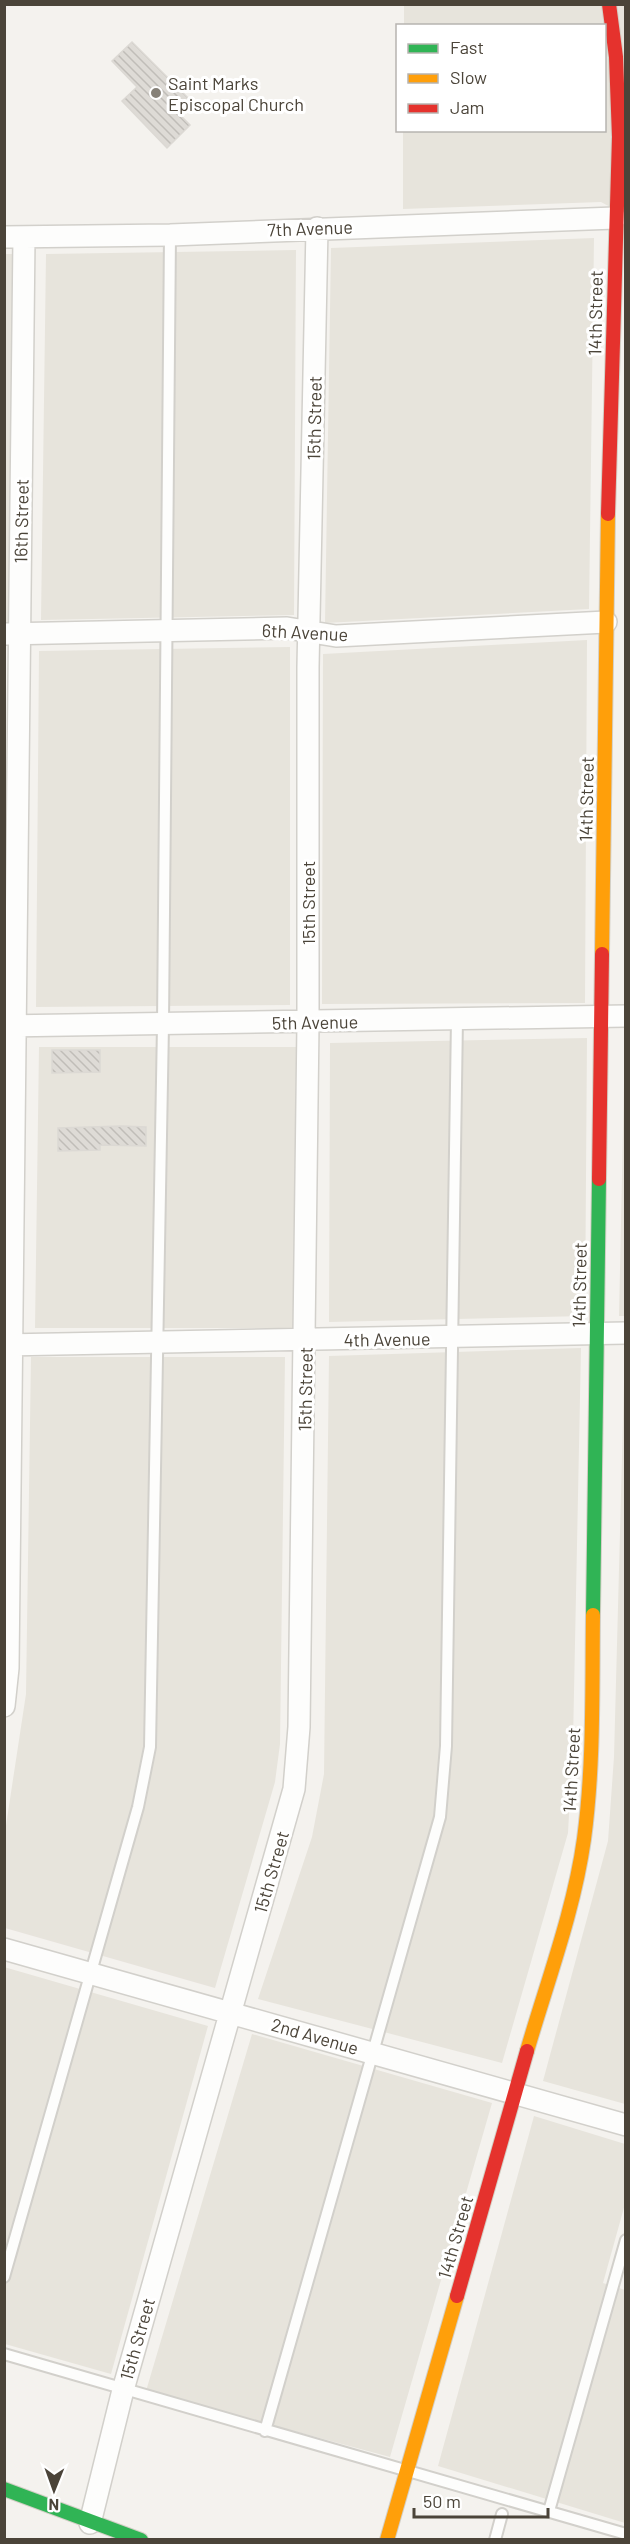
<svg xmlns="http://www.w3.org/2000/svg" width="630" height="2544" font-family="Barlow,sans-serif">
  <style>
    .residential { fill: #e7e4dc }
    .building { fill: url(#building-back-hatch); stroke: #dcd9d4; stroke-width: 1.5 }
    .lines { fill: none; stroke-linecap: round; stroke-linejoin: round }
    .lane-casing { stroke: #d2d0cb; stroke-width: 14 }
    .street-casing { stroke: #d2d0cb; stroke-width: 24 }
    .fast-casing { stroke: #d3cfc5; stroke-width: 16 }
    .slow-casing { stroke: #d3cfc5; stroke-width: 16 }
    .jam-casing { stroke: #d3cfc5; stroke-width: 16 }
    .lane { stroke: #fdfdfc; stroke-width: 10 }
    .street { stroke: #fdfdfc; stroke-width: 21 }
    .fast { stroke: #30b455; stroke-width: 14 }
    .slow { stroke: #ff9f0a; stroke-width: 14 }
    .jam { stroke: #e5322d; stroke-width: 14 }
    .poi-dot { fill: #868178; stroke: #fff; stroke-width: 2 }
    .labels { text-anchor: middle; dominant-baseline: central; stroke-width: 6; stroke-linejoin: round; paint-order: stroke }
    .poi-label { font-size: 18px; fill: #4b4439; stroke: #fff; text-anchor: start }
    .street-label { font-size: 18px; fill: #4b4439; stroke: #fff }
  </style>
  <defs>
    <pattern id="building-back-hatch" width="6" height="6" patternUnits="userSpaceOnUse" patternTransform="scale(1.5)"><rect width="6" height="6" fill="#dedbd6"/><path d="M-1 5l2 2M0 0l6 6M5-1l2 2" fill="none" stroke="#c0bdb8"/></pattern>
  </defs>
  <rect width="100%" height="100%" fill="#f4f2ee"/>
  <path class="residential" d="M 404,5 L 625,5 L 625,215 L 601,202 L 403,209 L 403,131 L 604,130 L 604,26 L 404,25 Z
    M 594,238 L 589,609 L 325,623 L 331,248 Z
    M 296,250 L 294,615 L 41,620 L 46,254 Z
    M 4,254 L 13,254 L 9,622 L 4,622 Z
    M 587,640 L 585,1003 L 322,1004 L 323,654 Z
    M 290,647 L 290,1005 L 36,1007 L 39,651 Z
    M 625,1036 L 626,1316 L 619,1316 Z
    M 587,1038 L 585,1316 L 329,1322 L 330,1043 Z
    M 39,1047 L 299,1047 L 293,1328 L 35,1328 Z
    M 581,1348 L 573,1742 L 568,1833 L 502,2063 L 258,1999 L 312,1837 L 324,1774 L 329,1356 Z
    M 31,1357 L 285,1357 L 280,1744 L 275,1782 L 215,1988 L 5,1928 L 5,1832 L 26,1694 Z
    M 624,1382 L 626,1382 L 625,2104 L 543,2081 L 608,1841 L 614,1757 Z
    M 4,1967 L 208,2026 L 111,2374 L 5,2344 Z
    M 252,2034 L 492,2103 L 390,2457 L 146,2391 Z
    M 534,2116 L 625,2144 L 625,2204 L 603,2283 L 625,2290 L 625,2523 L 438,2466 Z"/>
  <path class="building" d="M 132,42 L 188,98 L 175,110 L 190,125 L 167,148 L 122,101 L 137,87 L 112,61 Z
    M 52,1050 L 100,1050 L 100,1072 L 52,1073 Z
    M 122,1126 L 146,1127 L 146,1146 L 100,1145 L 100,1150 L 58,1151 L 58,1128 Z"/>
  <g class="lines">
    <defs>
      <path id="lane" d="M 4,2277 L 138,1807 L 150,1747 L 163,1025 L 170,235
        M 4,2354 L 626,2534
        M 265,2431 L 440,1817 L 446,1746 L 457,1019
        M 549,2511 L 626,2240
        M 495,2540 L 502,2514"/>
      <path id="street" d="M 4,237 L 170,235 L 615,218
        M 4,634 L 287,628 L 336,636 L 606,622
        M 4,1026 L 626,1016
        M 4,1345 L 626,1333
        M 4,1706 L 8,1668 L 24,237
        M 4,1949 L 626,2125
        M 90,2523 L 123,2390 L 294,1789 L 299,1727 L 308,1023 L 308,667 L 317,228"/>
      <path id="fast" d="M 593,1615 L 599,1179
        M 4,2489 L 141,2540"/>
      <path id="slow" d="M 602,954 L 608,514
        M 527,2051 C 547,1982 574,1911 584,1839 C 594,1765 592,1689 593,1615
        M 387,2540 L 457,2296"/>
      <path id="jam" d="M 608,514 L 619,137 L 616,57 L 609,4
        M 599,1179 L 602,954
        M 457,2296 L 527,2051"/>
    </defs>
    <use href="#lane" class="lane-casing"/>
    <use href="#street" class="street-casing"/>
    <use href="#fast" class="fast-casing"/>
    <use href="#slow" class="slow-casing"/>
    <use href="#jam" class="jam-casing"/>
    <use href="#lane" class="lane"/>
    <use href="#street" class="street"/>
    <use href="#fast" class="fast"/>
    <use href="#slow" class="slow"/>
    <use href="#jam" class="jam"/>
  </g>
  <circle class="poi-dot" cx="156" cy="93" r="6"/>
  <g class="labels">
    <g class="poi-label">
      <text x="168" y="83">Saint Marks<tspan x="168" dy="21">Episcopal Church</tspan></text>
    </g>
    <g class="street-label">
      <text transform="translate(310 228) rotate(-2)">7th Avenue</text>
      <text transform="translate(595 313) rotate(-89)">14th Street</text>
      <text transform="translate(314 418) rotate(-89)">15th Street</text>
      <text transform="translate(21 521) rotate(-89)">16th Street</text>
      <text transform="translate(305 632) rotate(3)">6th Avenue</text>
      <text transform="translate(586 799) rotate(-89)">14th Street</text>
      <text transform="translate(308 903) rotate(-90)">15th Street</text>
      <text transform="translate(315 1022) rotate(-1)">5th Avenue</text>
      <text transform="translate(579 1285) rotate(-89)">14th Street</text>
      <text transform="translate(387 1339) rotate(-1)">4th Avenue</text>
      <text transform="translate(305 1389) rotate(-89)">15th Street</text>
      <text transform="translate(571 1770) rotate(-87)">14th Street</text>
      <text transform="translate(271 1872) rotate(-74)">15th Street</text>
      <text transform="translate(315 2036) rotate(16)">2nd Avenue</text>
      <text transform="translate(455 2237) rotate(-74)">14th Street</text>
      <text transform="translate(137 2339) rotate(-74)">15th Street</text>
    </g>
  </g>
  <rect width="630" height="2544" fill="none" stroke="#4b4439" stroke-width="12"/>
  <rect x="396" y="24" width="210" height="108" fill="#ffffff" stroke="#b7b4b0" stroke-width="1.5"/>
  <rect x="408" y="44" width="30" height="9" fill="#30b455" stroke="#b7b4b0" stroke-width="1.5"/>
  <text x="450" y="54" font-size="18" fill="#4b4439">Fast</text>
  <rect x="408" y="74" width="30" height="9" fill="#ff9f0a" stroke="#b7b4b0" stroke-width="1.5"/>
  <text x="450" y="84" font-size="18" fill="#4b4439">Slow</text>
  <rect x="408" y="104" width="30" height="9" fill="#e5322d" stroke="#b7b4b0" stroke-width="1.5"/>
  <text x="450" y="114" font-size="18" fill="#4b4439">Jam</text>
  <g transform="translate(54 2490) rotate(181)" stroke="#ffffff" stroke-width="4.5" paint-order="stroke">
  <path d="M0-4.5L10 22L0 15L-10 22Z" fill="#4b4439"/>
  <text y="-9" font-size="16" font-weight="bold" text-anchor="middle" fill="#4b4439">N</text>
  </g>
  <path d="M414 2508v9h134v-9" fill="none" stroke="#4b4439" stroke-width="3"/>
  <text x="423" y="2508" font-size="18" fill="#4b4439" stroke="#ffffff" stroke-width="4.5" paint-order="stroke">50 m</text>
</svg>
